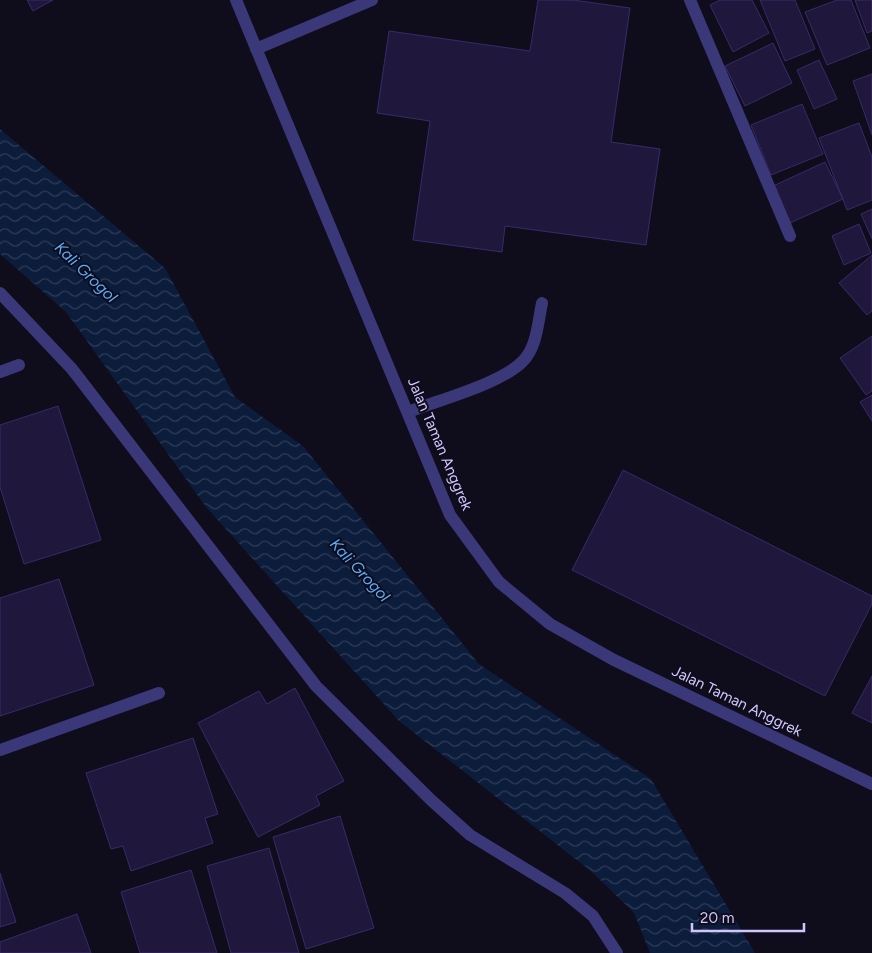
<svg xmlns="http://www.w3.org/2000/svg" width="872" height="953" font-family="Figtree,sans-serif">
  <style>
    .water { fill: url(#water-waves) }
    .building { fill: #20183c; stroke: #382b68 }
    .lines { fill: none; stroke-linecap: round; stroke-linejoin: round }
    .service { stroke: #3b387a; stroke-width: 12 }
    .minor { stroke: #3b387a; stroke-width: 12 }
    .labels { text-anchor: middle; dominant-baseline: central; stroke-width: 4; stroke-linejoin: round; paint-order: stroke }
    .street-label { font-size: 15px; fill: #cfc8fe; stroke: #0f0c1c }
    .water-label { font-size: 16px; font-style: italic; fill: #59adfb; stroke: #0f0c1c }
  </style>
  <defs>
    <pattern id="water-waves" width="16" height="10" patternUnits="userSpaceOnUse" patternTransform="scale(1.25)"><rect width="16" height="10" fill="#0c1c3b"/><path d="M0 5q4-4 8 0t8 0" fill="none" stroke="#2e3c58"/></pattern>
  </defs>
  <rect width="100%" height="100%" fill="#0f0c1c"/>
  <path class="water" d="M 0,129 L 165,268 L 235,397 L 303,446 L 479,664 L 651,779 L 755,953 L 650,953 L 634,913 L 592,872 L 399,721 L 206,507 L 66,312 L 0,254 Z"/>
  <path class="building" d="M 27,0 L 53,0 L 33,11 Z
    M 538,0 L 573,0 L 630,8 L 611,142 L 660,149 L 646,245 L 505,226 L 502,252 L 413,240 L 430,121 L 377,113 L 389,31 L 530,51 Z
    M 720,0 L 752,0 L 769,33 L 733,52 L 710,5 Z
    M 760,0 L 795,0 L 815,49 L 785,61 Z
    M 837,0 L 851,0 L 870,48 L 827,65 L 805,12 Z
    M 855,0 L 872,0 L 872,31 L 867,33 Z
    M 773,43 L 792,83 L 745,106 L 725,66 Z
    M 819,60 L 837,99 L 814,109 L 797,70 Z
    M 872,74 L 872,135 L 853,81 Z
    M 802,104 L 823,154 L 771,175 L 751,125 Z
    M 859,123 L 872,157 L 872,200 L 847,210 L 819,138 Z
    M 825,162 L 843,199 L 790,223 L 773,186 Z
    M 872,209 L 872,239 L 861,214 Z
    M 859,224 L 871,253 L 844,265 L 832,236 Z
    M 872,255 L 872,311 L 867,315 L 839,283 Z
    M 872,336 L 872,391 L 866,395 L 840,358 Z
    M 872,395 L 872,421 L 860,402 Z
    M 58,406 L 101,540 L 24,564 L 0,487 L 0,425 Z
    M 623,470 L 872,596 L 872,604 L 825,696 L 572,570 Z
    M 59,579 L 94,685 L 0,716 L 0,598 Z
    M 872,676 L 872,723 L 852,713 Z
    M 295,688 L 344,781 L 316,796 L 320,805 L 258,837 L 198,723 L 259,691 L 267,704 Z
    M 193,738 L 218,814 L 205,818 L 213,843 L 131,871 L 123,846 L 111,849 L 86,773 Z
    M 340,816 L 374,928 L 306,949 L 273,837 Z
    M 269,848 L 299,953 L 231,953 L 207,866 Z
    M 191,870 L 217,953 L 140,953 L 121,892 Z
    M 0,873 L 16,922 L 0,927 Z
    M 77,914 L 91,953 L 0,953 L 0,942 Z"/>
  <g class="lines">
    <path class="service" d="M 256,49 L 372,0
      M 408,412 C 438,400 501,384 523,361 C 537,347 538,322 542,303"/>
    <path class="minor" d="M 236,0 L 450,515 L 499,582 L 550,624 L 614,660 L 872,784
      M 690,0 L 790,236
      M 0,293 L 72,369 L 316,686 L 431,800 L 470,835 L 565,893 L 593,916 L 617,953
      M 0,372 L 19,365
      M 0,750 L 159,693"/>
  </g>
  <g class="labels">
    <g class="street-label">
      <text transform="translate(440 444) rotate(67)">Jalan Taman Anggrek</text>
      <text transform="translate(737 701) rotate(26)">Jalan Taman Anggrek</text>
    </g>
    <g class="water-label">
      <text transform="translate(86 272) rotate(44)">Kali Grogol</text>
      <text transform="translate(360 570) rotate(47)">Kali Grogol</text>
    </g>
  </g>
  <path d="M692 923v8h112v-8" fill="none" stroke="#cfc8fe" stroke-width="2.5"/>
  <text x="700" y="923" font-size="15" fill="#cfc8fe" stroke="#0f0c1c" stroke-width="4" paint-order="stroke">20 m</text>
</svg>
